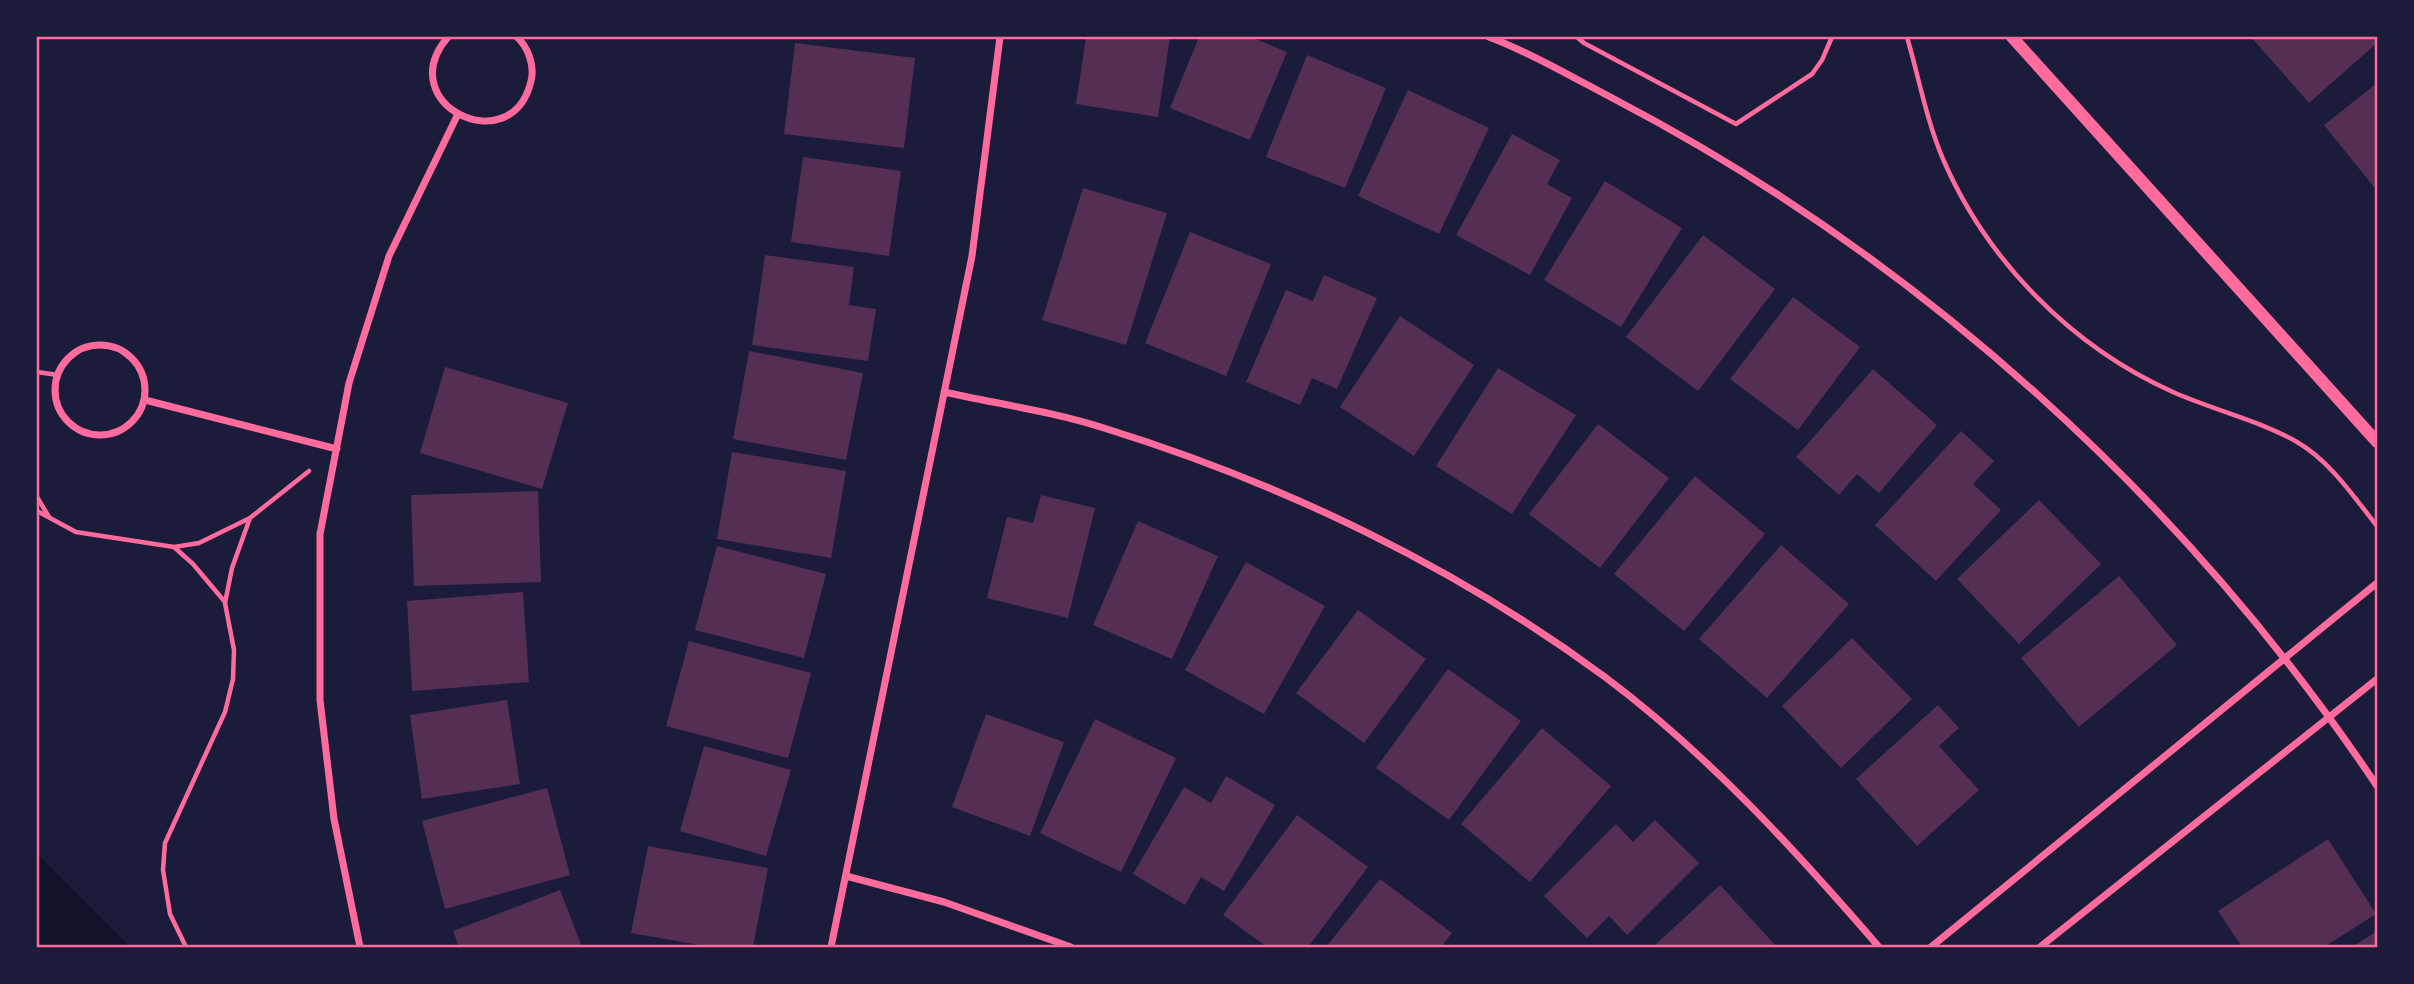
<svg xmlns="http://www.w3.org/2000/svg" width="2414" height="984" font-family="Inter,sans-serif">
  <style>
    .water { fill: #12122b }
    .building { fill: #542f53 }
    .lines { fill: none; stroke-linecap: round; stroke-linejoin: round }
    .path { stroke: #ff6b9d; stroke-width: 4.5 }
    .minor { stroke: #ff6b9d; stroke-width: 7 }
    .tertiary { stroke: #ff6b9d; stroke-width: 12 }
    .neatline { fill: none; stroke: #ff6b9d; stroke-width: 2.5 }
  </style>
  <rect width="100%" height="100%" fill="#1b1b3a"/>
  <path class="water" d="M 37,854 L 130,947 L 37,947 Z"/>
  <path class="building" d="M 1086,37 L 1170,37 L 1158,117 L 1076,104 Z
    M 1199,37 L 1251,37 L 1287,52 L 1250,140 L 1170,108 Z
    M 2251,37 L 2377,37 L 2377,43 L 2309,103 Z
    M 795,43 L 915,58 L 904,148 L 784,134 Z
    M 1307,55 L 1386,88 L 1345,188 L 1266,157 Z
    M 2377,83 L 2377,184 L 2374,187 L 2324,125 Z
    M 1408,90 L 1489,128 L 1439,234 L 1358,196 Z
    M 1512,134 L 1560,160 L 1547,184 L 1572,198 L 1530,275 L 1456,235 Z
    M 803,157 L 901,171 L 889,256 L 791,242 Z
    M 1605,181 L 1682,228 L 1621,327 L 1544,280 Z
    M 1083,188 L 1167,213 L 1126,345 L 1042,320 Z
    M 1190,232 L 1271,264 L 1226,376 L 1145,343 Z
    M 1703,235 L 1775,289 L 1698,391 L 1626,337 Z
    M 765,255 L 854,267 L 849,305 L 876,309 L 868,361 L 752,345 Z
    M 1324,275 L 1377,298 L 1337,389 L 1312,378 L 1300,405 L 1246,382 L 1286,290 L 1313,301 Z
    M 1793,297 L 1860,347 L 1798,430 L 1730,379 Z
    M 1400,316 L 1474,365 L 1414,456 L 1340,407 Z
    M 749,351 L 863,373 L 846,460 L 733,439 Z
    M 445,367 L 568,403 L 542,489 L 420,453 Z
    M 1498,368 L 1576,415 L 1512,514 L 1436,466 Z
    M 1873,369 L 1937,425 L 1879,493 L 1857,474 L 1839,495 L 1796,457 Z
    M 1598,424 L 1669,478 L 1600,568 L 1529,514 Z
    M 1961,431 L 1994,461 L 1973,484 L 2001,510 L 1936,581 L 1875,525 Z
    M 732,452 L 846,471 L 831,558 L 717,539 Z
    M 1695,476 L 1765,534 L 1684,631 L 1614,574 Z
    M 538,491 L 541,582 L 414,586 L 411,495 Z
    M 1041,495 L 1095,508 L 1068,618 L 987,598 L 1007,517 L 1033,523 Z
    M 2039,500 L 2101,564 L 2019,644 L 1957,579 Z
    M 1138,521 L 1218,556 L 1172,659 L 1093,625 Z
    M 1781,545 L 1849,604 L 1767,698 L 1699,639 Z
    M 717,546 L 826,574 L 804,658 L 695,630 Z
    M 1246,562 L 1325,606 L 1264,714 L 1185,670 Z
    M 2119,576 L 2177,645 L 2079,727 L 2021,658 Z
    M 523,592 L 529,682 L 412,691 L 407,601 Z
    M 1358,610 L 1426,659 L 1364,743 L 1296,693 Z
    M 1852,638 L 1912,699 L 1841,768 L 1782,706 Z
    M 689,641 L 811,673 L 788,758 L 666,726 Z
    M 1448,669 L 1521,721 L 1449,820 L 1376,768 Z
    M 507,700 L 520,784 L 422,799 L 410,715 Z
    M 1938,705 L 1959,728 L 1939,746 L 1979,790 L 1917,846 L 1856,779 Z
    M 986,714 L 1064,742 L 1030,836 L 952,807 Z
    M 1095,719 L 1176,758 L 1121,872 L 1040,833 Z
    M 1542,728 L 1611,786 L 1530,882 L 1461,824 Z
    M 704,746 L 791,770 L 766,856 L 680,831 Z
    M 1226,776 L 1275,805 L 1224,891 L 1201,877 L 1185,905 L 1133,874 L 1184,787 L 1211,803 Z
    M 547,788 L 570,875 L 445,909 L 422,821 Z
    M 1297,815 L 1368,867 L 1308,947 L 1267,947 L 1223,915 Z
    M 1655,820 L 1699,863 L 1627,935 L 1609,916 L 1587,938 L 1544,896 L 1616,824 L 1633,842 Z
    M 2328,839 L 2376,914 L 2324,947 L 2242,947 L 2218,911 Z
    M 648,846 L 768,868 L 753,947 L 710,947 L 631,933 Z
    M 1380,879 L 1452,933 L 1441,947 L 1326,947 Z
    M 1720,885 L 1777,947 L 1653,947 Z
    M 560,890 L 582,947 L 459,947 L 453,931 Z
    M 2377,931 L 2377,947 L 2352,947 Z"/>
  <g class="lines">
    <path class="path" d="M 1577,37 L 1584,43 L 1736,124 L 1812,74 L 1822,60 L 1832,37
      M 1907,37 C 1919,78 1926,119 1943,159 C 1987,261 2072,347 2173,392 C 2213,410 2259,420 2297,442 C 2330,461 2354,497 2377,526
      M 37,372 L 58,375
      M 37,497 L 49,517
      M 37,511 L 76,532 L 174,547 L 199,543 L 250,518 L 309,471
      M 174,547 L 193,564 L 225,602
      M 186,947 L 170,914 L 163,870 L 165,843 L 225,712 L 233,679 L 234,650 L 225,603 L 232,568 L 250,518"/>
    <path class="minor" d="M 448,37 C 390,104 512,163 531,81 C 535,66 528,47 517,37
      M 1489,37 C 1533,54 1574,78 1616,100 C 1920,259 2186,501 2377,786
      M55 390a45 45 0 1 1 90 0a45 45 0 1 1-90 0Z
      M 944,392 C 998,404 1055,412 1107,429 C 1284,484 1456,567 1605,677 C 1708,754 1796,851 1879,947
      M 145,400 L 337,449
      M 846,876 L 944,902 L 1071,947
      M 360,947 L 334,819 L 320,700 L 320,534 L 349,383 L 389,256 L 457,116
      M 831,947 L 972,256 L 1000,37
      M 1931,947 L 2377,583
      M 2040,947 L 2377,679"/>
    <path class="tertiary" d="M 2012,37 L 2377,442"/>
  </g>
  <rect width="2414" height="984" fill="none" stroke="#1b1b3a" stroke-width="77"/>
  <rect x="38" y="38" width="2338" height="908" class="neatline"/>
</svg>
